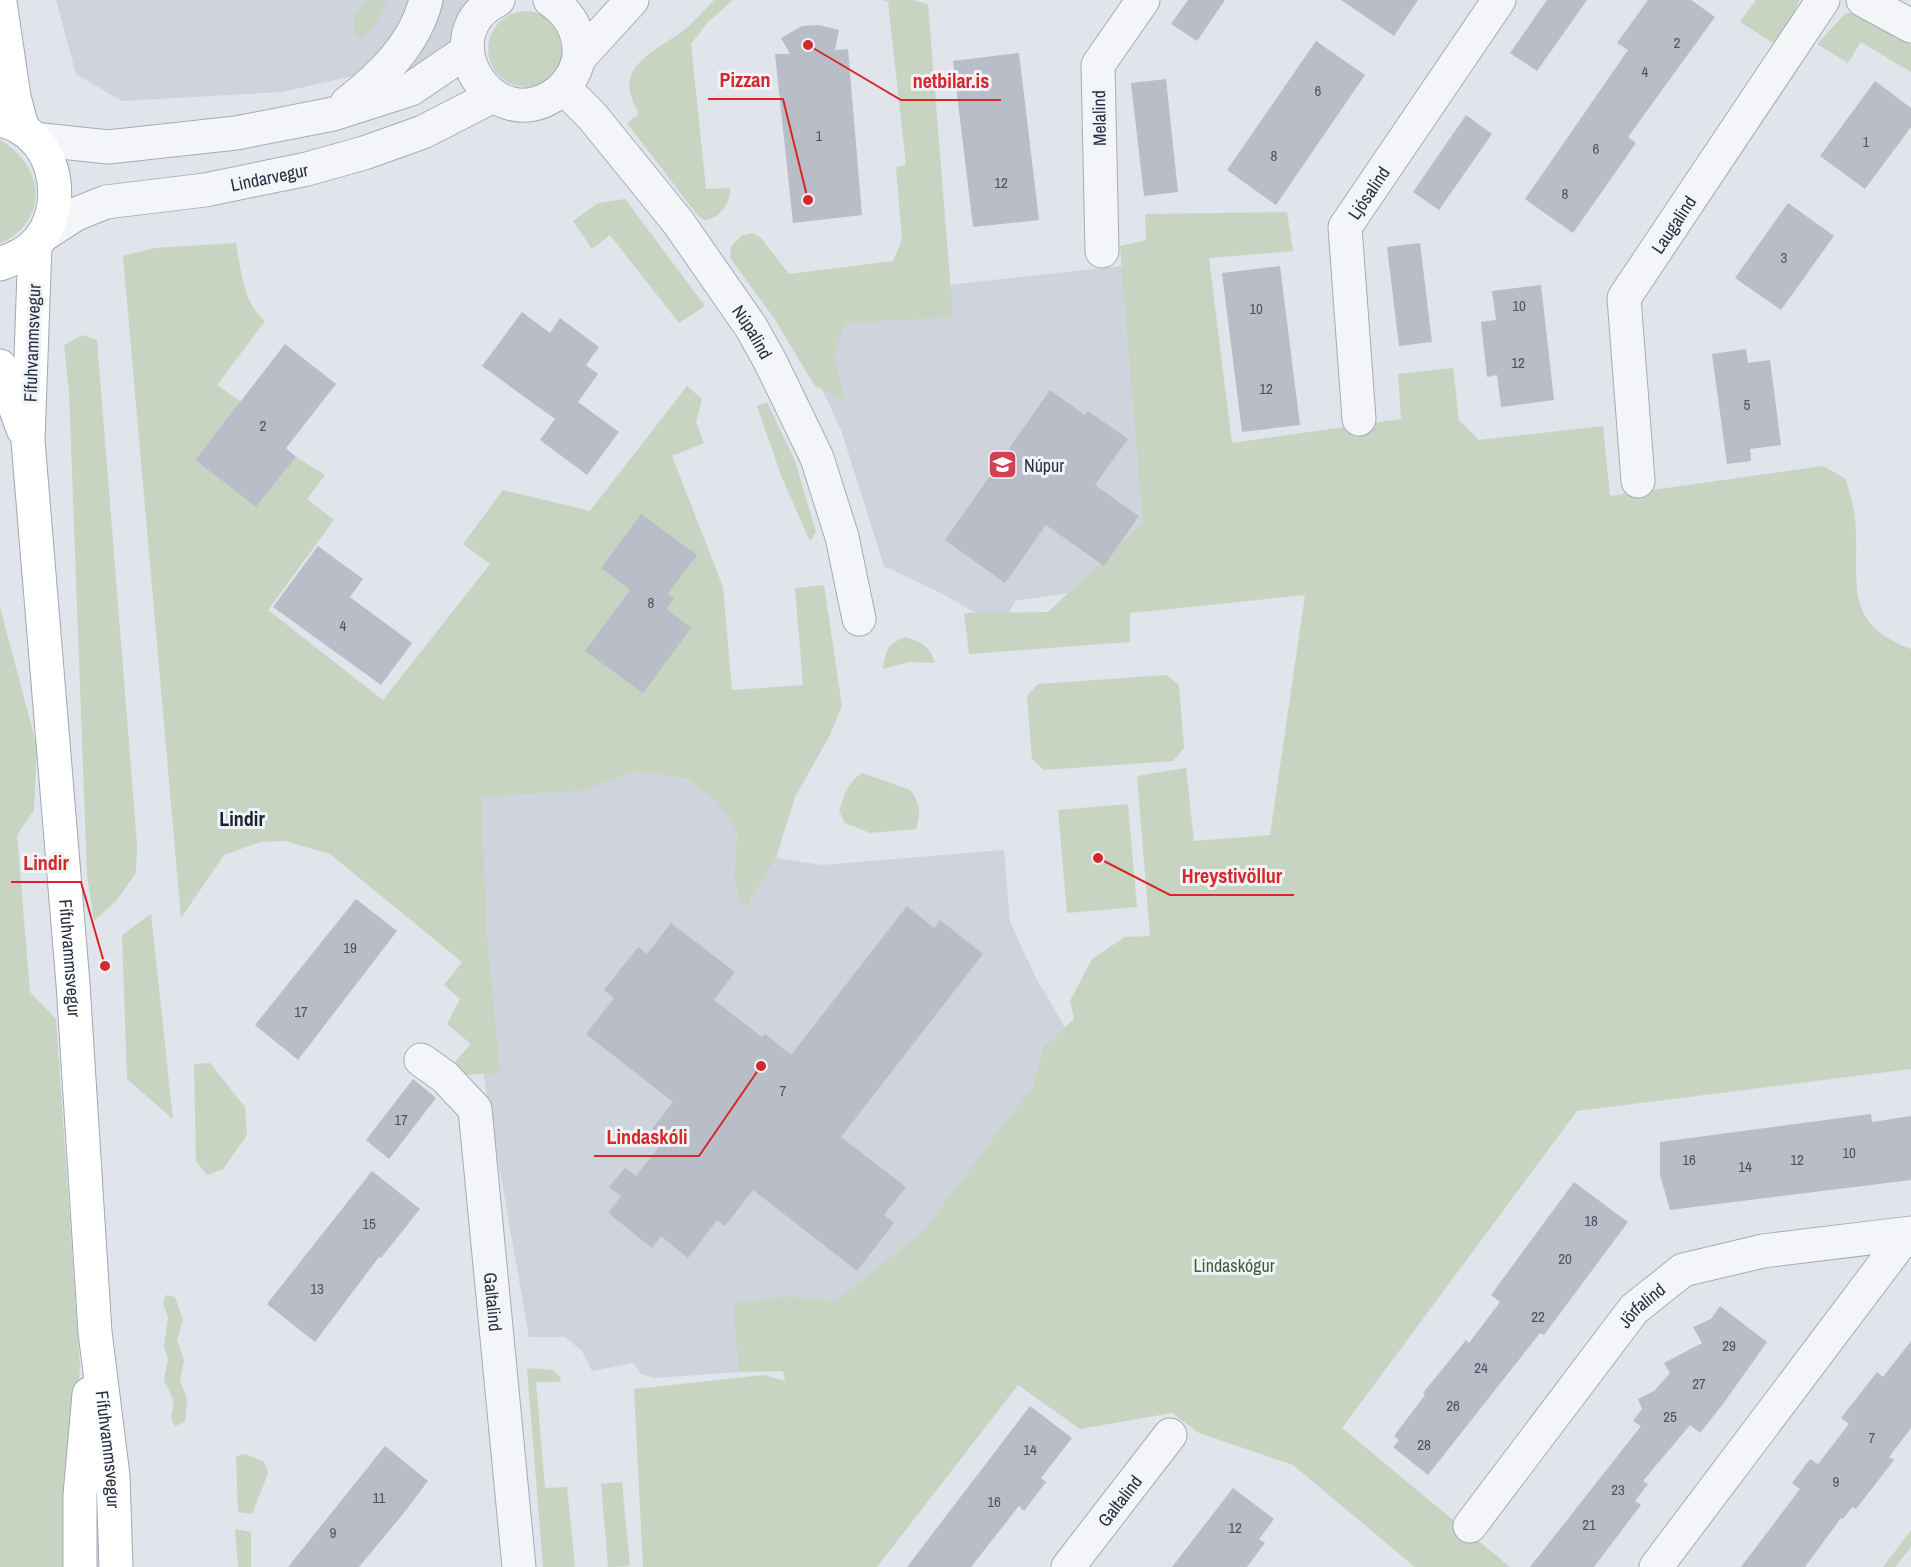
<svg xmlns="http://www.w3.org/2000/svg" width="1911" height="1567" font-family="'Archivo Narrow',sans-serif">
  <style>
    .built { fill: #ced3dc }
    .green { fill: #c6d4c1 }
    .building { fill: #b8bdc7 }
    .lines { fill: none; stroke-linecap: round; stroke-linejoin: round }
    .minor-casing { stroke: #a6abb4; stroke-width: 35 }
    .major-casing { stroke: #9fa8b6; stroke-width: 35 }
    .minor { stroke: #f3f5f8; stroke-width: 33 }
    .major { stroke: #fff; stroke-width: 33 }
    .labels { text-anchor: middle; dominant-baseline: central; stroke-width: 6; stroke-linejoin: round; paint-order: stroke }
    .number-label { font-size: 15px; fill: #4c5463 }
    .street-label { font-size: 18px; fill: #283142; stroke: #f0f3f7 }
    .poi-label { font-size: 18px; fill: #283142; stroke: #f0f3f7; text-anchor: start }
    .park-label { font-size: 18px; fill: #3c5e35; stroke: #f0f3f7 }
    .neighbourhood-label { font-size: 20px; font-weight: bold; fill: #1b2233; stroke: #f0f3f7 }
    .leader { fill: none; stroke: #d62828; stroke-width: 2 }
    .callout-dot { fill: #d62828; stroke: #f0f3f7; stroke-width: 2 }
    .callout-label { font-size: 20px; text-anchor: middle; font-weight: bold; fill: #d62828; stroke: #f0f3f7; stroke-width: 6; stroke-linejoin: round; paint-order: stroke }
  </style>
  <rect width="100%" height="100%" fill="#e1e4ea"/>
  <path class="built" d="M 56,0 L 471,0 L 455,21 L 444,65 L 371,72 L 282,92 L 122,101 L 76,74 Z
    M 1121,266 L 1136,266 L 1154,528 L 1082,591 L 1015,601 L 1001,628 L 941,593 L 884,566 L 841,430 L 799,340 L 811,300 Z
    M 636,771 L 687,779 L 717,802 L 737,832 L 734,876 L 750,903 L 776,858 L 821,865 L 1004,850 L 1010,922 L 1036,978 L 1065,1027 L 1044,1046 L 1033,1086 L 920,1234 L 834,1301 L 785,1296 L 744,1303 L 734,1302 L 739,1372 L 653,1378 L 641,1374 L 633,1363 L 592,1371 L 582,1351 L 565,1337 L 529,1337 L 486,1091 L 446,808 L 481,797 L 582,791 Z"/>
  <path class="green" d="M 367,0 L 387,0 L 374,27 L 362,38 L 355,33 L 355,16 Z
    M 714,0 L 733,0 L 708,22 L 691,44 L 706,189 L 730,188 C 730,204 721,218 704,220 L 698,216 L 627,123 L 639,114 C 634,104 627,90 630,79 C 635,57 669,42 684,30 C 695,21 704,10 714,0 Z
    M 883,0 L 912,0 L 928,4 L 953,317 L 846,323 L 834,351 L 844,400 L 815,386 L 774,318 L 730,258 L 731,247 L 741,236 L 752,233 L 761,238 L 789,274 L 893,261 L 902,240 L 896,168 L 906,164 L 888,2 Z
    M 1756,0 L 1799,0 L 1792,20 L 1773,43 L 1740,22 Z
    M488 49a38 38 0 1 1 76 0a38 38 0 1 1-76 0Z
    M 1861,11 L 1911,45 L 1911,72 L 1861,42 L 1848,63 L 1817,44 L 1845,14 Z
    M 0,140 C 45,166 50,220 0,244 Z
    M 625,199 L 705,306 L 679,323 L 610,235 L 592,249 L 573,221 L 598,203 Z
    M 1287,212 L 1293,251 L 1209,258 L 1232,443 L 1401,419 L 1398,374 L 1453,368 L 1459,420 L 1479,440 L 1603,426 L 1610,496 L 1823,466 L 1846,479 C 1849,492 1854,506 1855,519 C 1861,580 1839,622 1911,649 L 1911,1069 L 1577,1111 L 1342,1428 L 1510,1567 L 1415,1567 L 1293,1465 L 1199,1433 L 1172,1413 L 1080,1429 L 1018,1385 L 877,1567 L 643,1567 L 634,1389 L 764,1375 L 785,1381 L 783,1371 L 739,1372 L 733,1301 L 744,1303 L 785,1296 L 834,1301 L 920,1234 L 1033,1086 L 1044,1046 L 1074,1019 L 1070,1001 L 1092,959 L 1125,937 L 1150,936 L 1137,776 L 1186,768 L 1194,841 L 1270,835 L 1305,595 L 1130,613 L 1130,642 L 969,654 L 964,613 L 1048,612 L 1143,523 L 1120,246 L 1146,240 L 1145,214 Z
    M 236,243 C 241,270 243,303 265,321 L 217,385 L 241,402 L 195,460 L 256,507 L 296,457 L 325,475 L 307,499 L 334,520 L 268,610 L 383,700 L 490,564 L 463,544 L 503,490 L 590,511 L 687,386 L 702,399 L 696,422 L 704,443 L 672,456 L 723,587 L 732,690 L 803,685 L 795,588 L 824,585 L 842,706 L 830,735 L 795,797 L 776,858 L 749,904 L 740,903 L 734,876 L 737,832 L 717,802 L 687,779 L 636,771 L 582,791 L 481,797 L 487,937 L 500,1073 L 464,1075 L 454,1063 L 471,1044 L 447,1024 L 460,999 L 444,985 L 462,962 L 330,854 L 285,841 L 260,842 L 224,855 L 181,918 L 123,256 L 155,248 Z
    M 82,335 L 97,340 L 137,844 L 136,873 L 116,901 L 94,921 L 87,875 L 69,391 L 64,345 Z
    M 767,402 L 795,461 L 816,532 L 810,541 L 782,478 L 757,406 Z
    M 0,607 L 37,747 L 34,810 L 17,835 L 30,992 L 56,1019 L 80,1367 L 69,1515 L 69,1567 L 0,1567 Z
    M 906,637 C 921,642 931,647 935,663 L 909,662 L 883,669 C 886,651 887,643 906,637 Z
    M 1167,675 L 1179,685 L 1184,748 L 1173,761 L 1044,770 L 1032,759 L 1027,696 L 1038,684 Z
    M 862,773 L 910,790 C 920,801 921,815 916,829 L 870,833 L 845,823 L 839,811 C 844,795 848,782 862,773 Z
    M 1128,804 L 1137,907 L 1067,913 L 1058,810 Z
    M 151,914 L 173,1119 L 127,1079 L 122,935 Z
    M 210,1063 L 245,1107 L 247,1135 L 223,1169 L 207,1175 L 196,1161 L 194,1064 Z
    M 166,1295 L 175,1297 L 183,1320 L 177,1340 L 184,1360 L 180,1381 L 187,1399 L 185,1422 L 175,1426 L 171,1418 L 174,1401 L 164,1380 L 168,1360 L 164,1346 L 168,1317 L 163,1303 Z
    M 527,1368 L 553,1370 L 561,1378 L 560,1382 L 536,1382 L 545,1488 L 567,1487 L 575,1567 L 543,1567 Z
    M 246,1454 L 264,1462 L 268,1473 L 252,1514 L 238,1512 L 236,1456 Z
    M 622,1482 L 630,1566 L 608,1567 L 601,1484 Z
    M 235,1529 L 251,1532 L 251,1567 L 238,1567 Z
    M 1911,1530 L 1911,1547 L 1895,1567 L 1883,1567 Z"/>
  <path class="building" d="M 1188,0 L 1225,0 L 1197,41 L 1171,24 Z
    M 1341,0 L 1418,0 L 1394,36 Z
    M 1547,0 L 1587,0 L 1537,71 L 1510,53 Z
    M 1648,0 L 1691,0 L 1715,17 L 1628,137 L 1636,143 L 1573,233 L 1525,199 L 1628,50 L 1617,43 Z
    M 818,25 L 839,30 L 835,50 L 848,49 L 862,215 L 793,223 L 775,54 L 790,54 L 781,38 L 802,26 Z
    M 1316,41 L 1365,75 L 1276,205 L 1227,170 Z
    M 1019,53 L 1039,220 L 973,227 L 953,61 Z
    M 1166,79 L 1178,192 L 1144,196 L 1131,83 Z
    M 1875,81 L 1911,108 L 1911,127 L 1865,189 L 1820,156 Z
    M 1466,115 L 1492,134 L 1439,210 L 1413,192 Z
    M 1788,203 L 1834,236 L 1781,310 L 1735,278 Z
    M 1420,243 L 1432,342 L 1399,346 L 1387,247 Z
    M 1280,266 L 1300,425 L 1242,432 L 1222,273 Z
    M 1541,285 L 1554,400 L 1501,407 L 1497,375 L 1487,377 L 1481,322 L 1496,320 L 1492,291 Z
    M 522,312 L 550,333 L 560,318 L 599,347 L 586,365 L 598,374 L 578,402 L 619,432 L 587,475 L 540,440 L 555,419 L 482,366 Z
    M 285,344 L 336,384 L 286,448 L 296,457 L 256,507 L 195,460 Z
    M 1746,349 L 1748,363 L 1770,360 L 1781,445 L 1750,449 L 1751,461 L 1727,464 L 1712,354 Z
    M 1050,390 L 1085,415 L 1088,411 L 1128,439 L 1095,485 L 1139,516 L 1104,566 L 1046,525 L 1005,583 L 945,540 Z
    M 641,514 L 697,555 L 668,593 L 674,598 L 666,609 L 691,628 L 643,693 L 585,651 L 630,590 L 601,568 Z
    M 318,546 L 363,579 L 350,597 L 412,643 L 381,685 L 273,607 Z
    M 356,899 L 397,931 L 298,1060 L 255,1025 Z
    M 907,906 L 934,928 L 940,920 L 983,954 L 841,1137 L 906,1187 L 884,1215 L 894,1223 L 857,1271 L 753,1190 L 725,1226 L 717,1220 L 688,1258 L 661,1236 L 652,1248 L 608,1213 L 621,1196 L 609,1187 L 625,1168 L 636,1176 L 665,1139 L 652,1129 L 673,1102 L 586,1034 L 614,998 L 604,990 L 638,947 L 647,954 L 671,923 L 735,972 L 714,1000 L 762,1037 L 765,1034 L 791,1055 Z
    M 413,1079 L 436,1098 L 389,1159 L 366,1140 Z
    M 1871,1114 L 1872,1122 L 1911,1116 L 1911,1180 L 1670,1210 L 1660,1175 L 1660,1142 Z
    M 372,1171 L 420,1209 L 381,1258 L 379,1257 L 315,1342 L 267,1304 Z
    M 1574,1182 L 1628,1222 L 1544,1335 L 1540,1333 L 1428,1475 L 1393,1447 L 1399,1440 L 1394,1436 L 1425,1395 L 1423,1393 L 1466,1340 L 1469,1343 L 1500,1302 L 1491,1295 Z
    M 1720,1306 L 1767,1342 L 1723,1404 L 1700,1433 L 1690,1425 L 1643,1481 L 1648,1484 L 1635,1501 L 1641,1505 L 1594,1567 L 1530,1567 L 1641,1426 L 1633,1421 L 1642,1409 L 1638,1399 L 1654,1391 L 1670,1373 L 1664,1363 L 1702,1343 L 1693,1327 L 1711,1319 Z
    M 1911,1341 L 1911,1428 L 1889,1457 L 1894,1460 L 1856,1509 L 1852,1507 L 1843,1519 L 1841,1518 L 1805,1567 L 1741,1567 L 1800,1489 L 1792,1483 L 1810,1459 L 1818,1464 L 1849,1424 L 1841,1418 L 1877,1372 L 1883,1377 Z
    M 1030,1406 L 1072,1438 L 1041,1478 L 1046,1482 L 1024,1511 L 1019,1506 L 971,1567 L 907,1567 Z
    M 385,1446 L 428,1481 L 403,1514 L 359,1567 L 288,1567 Z
    M 1233,1488 L 1274,1519 L 1259,1539 L 1265,1543 L 1247,1567 L 1172,1567 Z"/>
  <g class="lines">
    <defs>
      <g id="minor">
        <path d="M 498,0 C 428,33 491,141 557,93 C 569,84 578,69 579,54 C 580,30 569,13 550,0"/>
        <path d="M 1863,0 L 1911,26"/>
        <path d="M 579,58 L 632,0"/>
        <path id="s1" d="M 564,88 L 592,116 L 678,222 L 751,327 L 770,361 L 817,458 L 842,537 L 859,619"/>
        <path d="M 347,103 C 382,76 415,44 426,0"/>
        <path d="M 34,139 L 108,147 L 236,133 L 333,114 L 411,89 L 467,51"/>
        <path id="s2" d="M 42,236 L 76,214 L 106,202 L 205,190 L 307,169 L 364,153 L 423,132 L 493,96"/>
        <path d="M 1102,251 L 1098,65 L 1143,0"/>
        <path id="s3" d="M 1359,419 L 1345,227 L 1499,0"/>
        <path id="s4" d="M 1638,481 L 1624,298 L 1823,0"/>
        <path id="s5" d="M 421,1060 L 445,1077 L 475,1109 L 519,1567"/>
        <path id="s6" d="M 1470,1526 L 1634,1309 L 1683,1270 L 1763,1251 L 1911,1233"/>
        <path id="s7" d="M 1068,1567 L 1170,1435"/>
        <path d="M 1656,1567 L 1907,1234"/>
      </g>
      <g id="major">
        <path d="M 0,2 L 14,97 L 23,130"/>
        <path d="M 0,120 C 52,130 69,196 42,236 C 32,251 16,258 0,264"/>
        <path id="s8" d="M 35,244 L 28,441 L 73,984 L 95,1332 L 113,1476 L 116,1567"/>
        <path d="M 0,366 L 23,429"/>
        <path d="M 80,1567 L 80,1495 L 89,1394"/>
      </g>
    </defs>
    <use href="#minor" class="minor-casing"/>
    <use href="#major" class="major-casing"/>
    <use href="#minor" class="minor"/>
    <use href="#major" class="major"/>
  </g>
  <defs>
    <symbol id="school-square" viewBox="-11 -11 22 22"><rect x="-9" y="-9" width="18" height="18" rx="4" fill="#d24255" stroke="#f0f3f7"/><path d="M0-5L7-2L0 1L-7-2ZM-4 1L0 2.5L4 1V4Q0 6-4 4Z" fill="#fff"/></symbol>
  </defs>
  <g fill-rule="evenodd">
    <use href="#school-square" x="986" y="448" width="33" height="33"/>
  </g>
  <g class="labels">
    <g class="number-label">
      <text x="1677" y="42">2</text>
      <text x="1645" y="71">4</text>
      <text x="1318" y="90">6</text>
      <text x="819" y="135">1</text>
      <text x="1866" y="141">1</text>
      <text x="1596" y="148">6</text>
      <text x="1274" y="155">8</text>
      <text x="1001" y="182">12</text>
      <text x="1565" y="193">8</text>
      <text x="1784" y="257">3</text>
      <text x="1519" y="305">10</text>
      <text x="1256" y="308">10</text>
      <text x="1518" y="362">12</text>
      <text x="1266" y="388">12</text>
      <text x="1747" y="404">5</text>
      <text x="263" y="425">2</text>
      <text x="651" y="602">8</text>
      <text x="343" y="625">4</text>
      <text x="350" y="947">19</text>
      <text x="301" y="1011">17</text>
      <text x="783" y="1090">7</text>
      <text x="401" y="1119">17</text>
      <text x="1849" y="1152">10</text>
      <text x="1689" y="1159">16</text>
      <text x="1797" y="1159">12</text>
      <text x="1745" y="1166">14</text>
      <text x="1591" y="1220">18</text>
      <text x="369" y="1223">15</text>
      <text x="1565" y="1258">20</text>
      <text x="317" y="1288">13</text>
      <text x="1538" y="1316">22</text>
      <text x="1729" y="1345">29</text>
      <text x="1481" y="1367">24</text>
      <text x="1699" y="1383">27</text>
      <text x="1453" y="1405">26</text>
      <text x="1670" y="1416">25</text>
      <text x="1872" y="1437">7</text>
      <text x="1424" y="1444">28</text>
      <text x="1030" y="1449">14</text>
      <text x="1836" y="1481">9</text>
      <text x="1618" y="1489">23</text>
      <text x="379" y="1497">11</text>
      <text x="994" y="1501">16</text>
      <text x="1589" y="1524">21</text>
      <text x="1235" y="1527">12</text>
      <text x="333" y="1532">9</text>
    </g>
    <g class="street-label">
      <text transform="translate(1099 118) rotate(-91)">Melalind</text>
      <text stroke="none"><textPath href="#s2" startOffset="238">Lindarvegur</textPath></text>
      <text stroke="none"><textPath href="#s3" startOffset="234">Ljósalind</textPath></text>
      <text stroke="none"><textPath href="#s4" startOffset="272">Laugalind</textPath></text>
      <text stroke="none"><textPath href="#s1" startOffset="309">Núpalind</textPath></text>
      <text transform="translate(32 343) rotate(-88)">Fífuhvammsvegur</text>
      <text stroke="none"><textPath href="#s8" startOffset="716">Fífuhvammsvegur</textPath></text>
      <text stroke="none"><textPath href="#s5" startOffset="267">Galtalind</textPath></text>
      <text stroke="none"><textPath href="#s6" startOffset="280">Jörfalind</textPath></text>
      <text stroke="none"><textPath href="#s8" startOffset="1209">Fífuhvammsvegur</textPath></text>
      <text stroke="none"><textPath href="#s7" startOffset="84">Galtalind</textPath></text>
    </g>
    <g class="poi-label">
      <text x="1024" y="465">Núpur</text>
    </g>
    <g class="park-label">
      <text x="1234" y="1265">Lindaskógur</text>
    </g>
    <g class="neighbourhood-label">
      <text x="242" y="818">Lindir</text>
    </g>
  </g>
  <path class="leader" d="M808 200L783 99H708M808 45L901 100H1001M105 966L81 882H11M1098 858L1170 895H1294M761 1066L699 1156H594"/>
  <g class="callout-dot">
    <circle cx="808" cy="200" r="6"/>
    <circle cx="808" cy="45" r="6"/>
    <circle cx="105" cy="966" r="6"/>
    <circle cx="1098" cy="858" r="6"/>
    <circle cx="761" cy="1066" r="6"/>
  </g>
  <g class="callout-label">
    <text x="745" y="87">Pizzan</text>
    <text x="951" y="88">netbilar.is</text>
    <text x="46" y="870">Lindir</text>
    <text x="1232" y="883">Hreystivöllur</text>
    <text x="647" y="1144">Lindaskóli</text>
  </g>
</svg>
